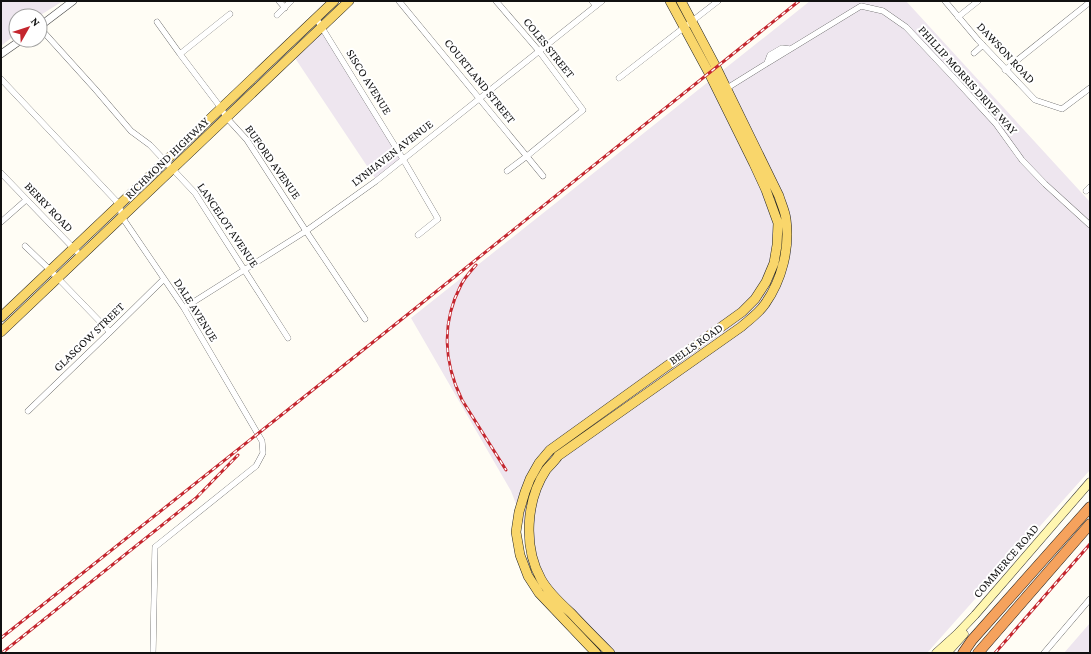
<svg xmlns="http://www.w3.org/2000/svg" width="1091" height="654" font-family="'Crimson Pro',serif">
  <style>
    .industrial { fill: #eee6ef }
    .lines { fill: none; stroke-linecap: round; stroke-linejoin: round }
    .minor-casing { stroke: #444; stroke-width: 6 }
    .tertiary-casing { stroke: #444; stroke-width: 8 }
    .secondary-casing { stroke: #333; stroke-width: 9 }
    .primary-casing { stroke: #222; stroke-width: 10 }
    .motorway-casing { stroke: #222; stroke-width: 11 }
    .minor { stroke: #fff; stroke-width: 5.5 }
    .tertiary { stroke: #fff; stroke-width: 7 }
    .secondary { stroke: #fff6b0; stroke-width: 8 }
    .primary { stroke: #f9d66b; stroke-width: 9 }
    .motorway { stroke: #f5a25d; stroke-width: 10 }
    .rail-casing { stroke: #c4262e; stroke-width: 3 }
    .rail { stroke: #fff; stroke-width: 1.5; stroke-dasharray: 4.5; stroke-linecap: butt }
    .labels { text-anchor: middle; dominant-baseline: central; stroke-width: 4; stroke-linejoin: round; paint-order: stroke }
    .street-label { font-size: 12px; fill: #111; stroke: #fff }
  </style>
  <rect width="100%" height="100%" fill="#fffdf5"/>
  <path class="industrial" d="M 1,1 L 63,1 L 39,16 L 16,16 L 16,34 L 1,46 Z
    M 810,1 L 906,1 L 1090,202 L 1090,470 L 927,653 L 616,653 L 548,586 L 511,491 L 411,318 Z
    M 322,32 L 400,159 L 375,178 L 295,58 Z
    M 1090,623 L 1090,653 L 1064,653 Z"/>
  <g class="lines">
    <defs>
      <path id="minor" d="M 279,1 L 285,8
        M 399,1 L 543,176
        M 496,1 L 539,51 L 583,110 L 527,156 L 507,171
        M 592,1 L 596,6
        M 945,1 L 978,40 L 1035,100 L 1062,109 L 1090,88
        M 277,15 L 291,1
        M 958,17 L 978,1
        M 316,18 L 403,159 L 438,219 L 418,235
        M 157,22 L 180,54 L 221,108 L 226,117 L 247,140 L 306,231 L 365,319
        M 40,28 L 96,90 L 131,131 L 150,145 L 195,193 L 288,338
        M 974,53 L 983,45
        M 180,54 L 230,14
        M 767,63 L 770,55 L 782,48 L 790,49
        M 1005,70 L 1090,2
        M 619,78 L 718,1
        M 1,79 L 119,204 L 122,217 L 184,308 L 262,441 L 263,453 L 256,466 L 155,547 L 153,653
        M 724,90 L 761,67 L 861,6 L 883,11 L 906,27 L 953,77 L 996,124 L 1022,160 L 1045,184 L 1090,225
        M 1,173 L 81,256
        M 1086,191 L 1090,187
        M 1,222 L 26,200
        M 25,246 L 50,270 L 110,332
        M 184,308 L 306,231 L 376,181 L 602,1
        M 28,411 L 110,332 L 164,279
        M 1044,653 L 1090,599"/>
      <path id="tertiary" d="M 40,26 L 73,1
        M 1,54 L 21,40"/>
      <path id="secondary" d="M 936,653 L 957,634 L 975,615 L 1090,482
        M 947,653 L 964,634"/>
      <path id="primary" d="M 1,317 L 334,1
        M 1,332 L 349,1
        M 596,653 L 539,593 L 528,576 L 520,555 L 516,532 L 519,512 L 525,492 L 530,479 L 539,463 L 550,450 L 742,312 L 755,299 L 766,282 L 774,263 L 777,245 L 778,223 L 766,190 L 754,164 L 709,73 L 670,1
        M 610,653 C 597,640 584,627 571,613 C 560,603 548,592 541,579 C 523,547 526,500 546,470 C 550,465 555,461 558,456 L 741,327 C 749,320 759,313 765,304 C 782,280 790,248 786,219 C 785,211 781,203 779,196 L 715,65 L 681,1"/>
      <path id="motorway" d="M 963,653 L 972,640 L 1090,507
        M 978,653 L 1090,524"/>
    </defs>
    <use href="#minor" class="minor-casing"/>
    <use href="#tertiary" class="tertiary-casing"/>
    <use href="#secondary" class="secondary-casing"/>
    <use href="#primary" class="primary-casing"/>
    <use href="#motorway" class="motorway-casing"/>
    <use href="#minor" class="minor"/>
    <use href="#tertiary" class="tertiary"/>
    <use href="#secondary" class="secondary"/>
    <use href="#primary" class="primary"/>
    <use href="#motorway" class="motorway"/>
    <defs>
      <path id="rail" d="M 476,265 C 471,271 465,277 461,285 C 441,323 444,363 462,400 L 506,470
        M 1,638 L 392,327 L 799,1
        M 2,653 L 196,498 L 238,455
        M 995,653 L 1090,544"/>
    </defs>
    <use href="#rail" class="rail-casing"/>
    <use href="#rail" class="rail"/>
  </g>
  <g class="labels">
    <g class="street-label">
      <text transform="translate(549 48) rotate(51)">COLES STREET</text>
      <text transform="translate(1006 53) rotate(47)">DAWSON ROAD</text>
      <text transform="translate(968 80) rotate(48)">PHILLIP MORRIS DRIVE WAY</text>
      <text transform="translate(480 81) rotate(51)">COURTLAND STREET</text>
      <text transform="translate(369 82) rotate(58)">SISCO AVENUE</text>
      <text transform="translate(392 153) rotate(-38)">LYNHAVEN AVENUE</text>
      <text transform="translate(167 158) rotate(-44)">RICHMOND HIGHWAY</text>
      <text transform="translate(273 162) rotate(55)">BUFORD AVENUE</text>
      <text transform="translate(49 207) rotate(46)">BERRY ROAD</text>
      <text transform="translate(228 225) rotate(56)">LANCELOT AVENUE</text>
      <text transform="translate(196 310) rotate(58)">DALE AVENUE</text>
      <text transform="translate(89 337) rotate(-44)">GLASGOW STREET</text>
      <text transform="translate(696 344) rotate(-35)">BELLS ROAD</text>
      <text transform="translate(1006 561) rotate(-49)">COMMERCE ROAD</text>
    </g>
  </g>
  <rect width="1091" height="654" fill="none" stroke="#111111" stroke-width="4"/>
  <g transform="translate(28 28) rotate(51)"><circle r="19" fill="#ffffff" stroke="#a0a0a0"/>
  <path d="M0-3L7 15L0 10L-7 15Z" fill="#c4262e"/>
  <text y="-6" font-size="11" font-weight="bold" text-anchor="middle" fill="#111111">N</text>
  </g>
</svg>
